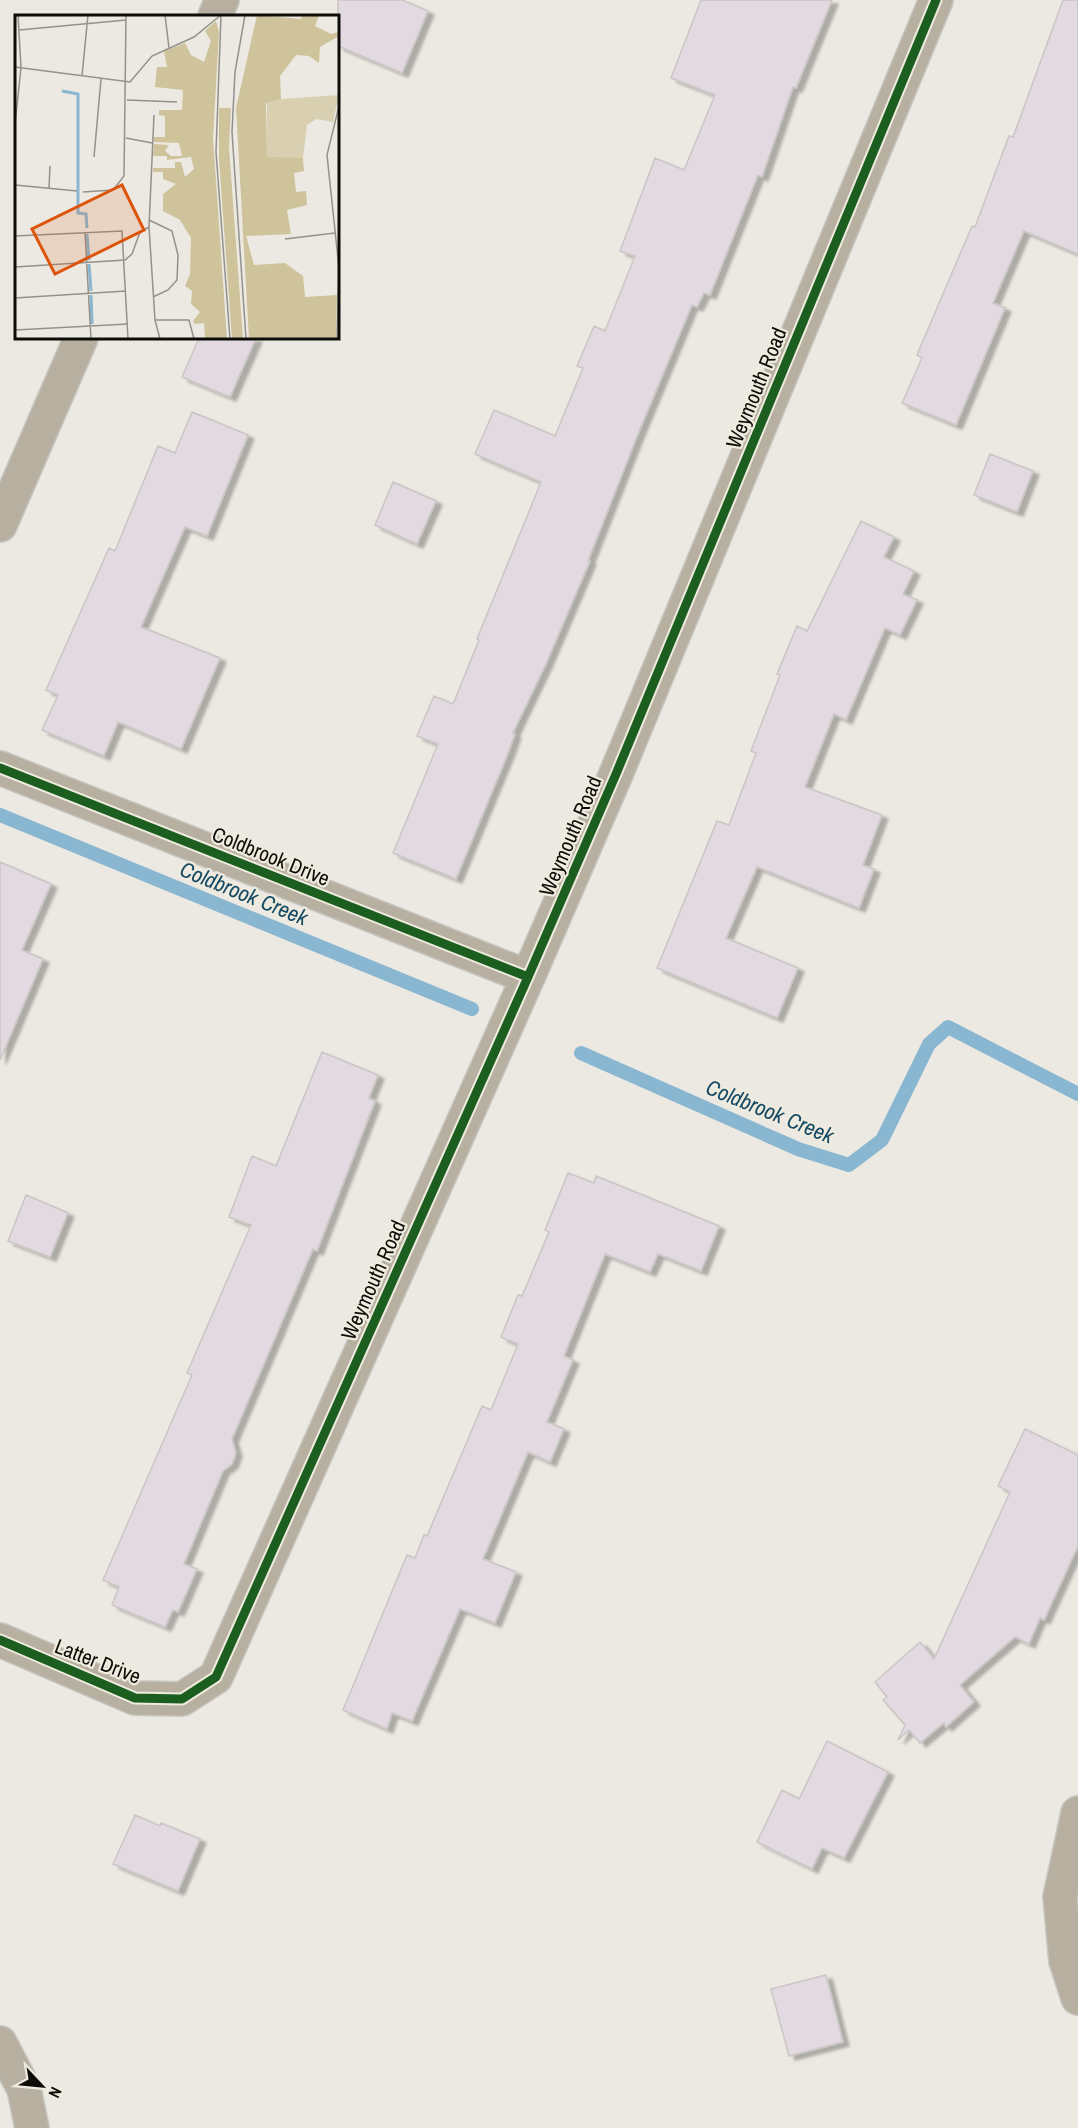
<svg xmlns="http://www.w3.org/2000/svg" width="1078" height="2128" font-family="'Archivo Narrow',sans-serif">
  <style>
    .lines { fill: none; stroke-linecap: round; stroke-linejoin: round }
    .stream { stroke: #89b6d0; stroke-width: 14 }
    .building { fill: #e3d9e1; stroke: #c9c6c5; stroke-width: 1.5; filter: url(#shadow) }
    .minor-casing { stroke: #c7c5c0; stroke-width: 36 }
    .minor { stroke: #b7b0a1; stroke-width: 33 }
    .cycleway-casing { stroke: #efebdf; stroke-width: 13 }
    .cycleway { stroke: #1b5e20; stroke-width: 9 }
    .labels { text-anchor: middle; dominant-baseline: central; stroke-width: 4.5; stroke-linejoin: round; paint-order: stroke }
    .street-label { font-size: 21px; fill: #0d0c08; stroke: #efebdf }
    .water-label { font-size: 22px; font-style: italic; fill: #164b66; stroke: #efebdf }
    .inset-river { fill: none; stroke: #89b6d0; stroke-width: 3 }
    .inset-road { fill: none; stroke: #93918b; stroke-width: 1.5 }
    .view { fill: #dd550c; fill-opacity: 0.15; stroke: #dd550c; stroke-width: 3 }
    .inset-edge { fill: none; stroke: #0d0c08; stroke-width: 3 }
  </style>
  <defs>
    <filter id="shadow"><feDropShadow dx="6" dy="4" stdDeviation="1.5" flood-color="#0004"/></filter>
  </defs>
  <rect width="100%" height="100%" fill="#ece9e2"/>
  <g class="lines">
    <path class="stream" d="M 0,815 L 472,1009
      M 581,1053 L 798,1149 L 849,1165 L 882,1140 L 929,1044 L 948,1027 L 1078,1094"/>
  </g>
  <path class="building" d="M 338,0 L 402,0 L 428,11 L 402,73 L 338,46 Z
    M 701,0 L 832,0 L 796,88 L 793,87 L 762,177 L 758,175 L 710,295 L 704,293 L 697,307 L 692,305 L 638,434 L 588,561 L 590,561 L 546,664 L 513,733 L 515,734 L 507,756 L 456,879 L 393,853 L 438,744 L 417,736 L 434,696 L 453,704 L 479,640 L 477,639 L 541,482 L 475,454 L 494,410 L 555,436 L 583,368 L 577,366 L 594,326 L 605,331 L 635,256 L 620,251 L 655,158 L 684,170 L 715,95 L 671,78 Z
    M 1063,0 L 1078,0 L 1078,254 L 1024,231 L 993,303 L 1005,308 L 956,425 L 902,403 L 922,358 L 917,355 L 972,226 L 975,227 L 1009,136 L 1013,137 Z
    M 199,338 L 256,338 L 230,397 L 182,377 Z
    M 192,412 L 248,435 L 207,536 L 185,527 L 141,627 L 220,658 L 181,749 L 118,722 L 104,756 L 42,730 L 58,695 L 46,690 L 109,548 L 115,551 L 158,446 L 175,453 Z
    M 990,454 L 1033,471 L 1017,512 L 974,495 Z
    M 393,482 L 436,501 L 417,544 L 375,525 Z
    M 861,521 L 894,537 L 884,557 L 914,571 L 903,594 L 917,600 L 900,635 L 885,628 L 846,720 L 834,714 L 805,787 L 882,815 L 863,865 L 874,869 L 859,908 L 757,867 L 726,938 L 798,968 L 777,1018 L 657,968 L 717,821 L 729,825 L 756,753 L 751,751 L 780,675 L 777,674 L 797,626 L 807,631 Z
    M 0,862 L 51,884 L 22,950 L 43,959 L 0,1060 Z
    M 322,1052 L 378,1075 L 369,1098 L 375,1101 L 317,1251 L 313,1249 L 232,1439 L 236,1453 L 232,1464 L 223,1471 L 184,1564 L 197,1569 L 178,1612 L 173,1610 L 165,1627 L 112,1605 L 119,1587 L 103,1580 L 192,1375 L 187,1373 L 251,1225 L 229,1217 L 252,1156 L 276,1166 Z
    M 568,1173 L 594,1183 L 596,1176 L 719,1226 L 701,1271 L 658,1254 L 650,1272 L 605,1254 L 564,1356 L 573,1360 L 547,1422 L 564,1429 L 550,1462 L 528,1452 L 483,1559 L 516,1572 L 495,1623 L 460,1609 L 412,1721 L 392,1713 L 387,1729 L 343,1710 L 407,1555 L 415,1558 L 424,1535 L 427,1536 L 482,1406 L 491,1410 L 518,1344 L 501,1337 L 518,1295 L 522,1296 L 549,1232 L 545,1230 Z
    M 26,1195 L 68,1213 L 50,1257 L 8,1241 Z
    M 1025,1429 L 1078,1455 L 1078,1546 L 1044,1620 L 1040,1618 L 1029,1644 L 1015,1637 L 960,1685 L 974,1702 L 946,1727 L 944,1723 L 920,1743 L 909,1730 L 898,1740 L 905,1725 L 883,1700 L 887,1697 L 875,1682 L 920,1642 L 934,1659 L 1010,1492 L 998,1486 Z
    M 827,1741 L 888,1772 L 844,1858 L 822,1848 L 812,1869 L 757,1842 L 782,1790 L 799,1799 Z
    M 135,1815 L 160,1826 L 161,1823 L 200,1839 L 178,1891 L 113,1864 Z
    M 826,1975 L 843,2042 L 789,2056 L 771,1989 Z"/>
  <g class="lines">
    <defs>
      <path id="minor" d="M 215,16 L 222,0
        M 0,525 L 81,338
        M 0,768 L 528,977
        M 0,1640 L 135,1698 L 182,1699 L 216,1677 L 528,977 L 616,774 L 936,0
        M 1078,1813 L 1060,1897 L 1066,1961 L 1078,1998
        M 0,2043 L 24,2089 L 32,2128"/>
    </defs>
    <use href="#minor" class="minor-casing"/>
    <use href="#minor" class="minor"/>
    <defs>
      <path id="cycleway" d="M 0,768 L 528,977
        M 0,1640 L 135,1698 L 182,1699 L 216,1677 L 528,977 L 616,774 L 936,0"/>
    </defs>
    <use href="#cycleway" class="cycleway-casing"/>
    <use href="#cycleway" class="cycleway"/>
  </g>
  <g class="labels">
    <g class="street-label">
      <text transform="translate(756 388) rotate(-68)">Weymouth Road</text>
      <text transform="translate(570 836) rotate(-67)">Weymouth Road</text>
      <text transform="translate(271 856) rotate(22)">Coldbrook Drive</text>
      <text transform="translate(373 1280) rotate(-66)">Weymouth Road</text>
      <text transform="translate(98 1661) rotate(21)">Latter Drive</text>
    </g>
    <g class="water-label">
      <text transform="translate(244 893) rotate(22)">Coldbrook Creek</text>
      <text transform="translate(770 1111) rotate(22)">Coldbrook Creek</text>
    </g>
  </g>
  <g transform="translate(15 15)">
    <rect width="324" height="324" fill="#ece9e2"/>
    <path d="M 324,80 L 318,107 L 301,104 L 292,110 L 288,143 L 252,143 L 252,85 Z" fill="#d9d0b2"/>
    <path d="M 242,0 L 286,4 L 287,0 L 304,0 L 300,11 L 316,19 L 324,17 L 324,21 L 305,32 L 304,48 L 294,41 L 281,40 L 265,61 L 266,84 L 251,88 L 252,142 L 288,143 L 289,156 L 279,158 L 281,177 L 291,176 L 292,190 L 272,195 L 276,219 L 231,221 L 239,250 L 270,248 L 288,261 L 290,282 L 322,280 L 321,324 L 234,324 L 221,93 ZM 201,6 L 204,17 L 198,123 L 212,324 L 190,324 L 189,308 L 180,309 L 178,306 L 185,297 L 176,289 L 177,276 L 170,271 L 175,259 L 176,223 L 165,205 L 148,196 L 148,179 L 161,169 L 148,164 L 148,157 L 138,157 L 138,153 L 160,153 L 160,147 L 166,147 L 170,162 L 179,154 L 176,142 L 152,145 L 152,141 L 138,141 L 139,129 L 154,130 L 150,136 L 156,141 L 167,141 L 164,128 L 139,127 L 139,122 L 150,122 L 150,101 L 144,100 L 144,95 L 167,95 L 168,75 L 140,72 L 142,52 L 152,52 L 149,36 L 170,28 L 176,40 L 189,47 L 196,26 L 190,16 ZM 204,93 L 216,93 L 214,132 L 228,324 L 217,324 L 204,144 Z" fill="#cfc39b"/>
    <path class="inset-river" d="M 47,76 L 63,79 L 63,198 L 71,199 L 72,213M 72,219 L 74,245M 74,249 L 76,276M 76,280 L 77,309"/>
    <path class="inset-road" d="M 150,0 L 154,33M 206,0 L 201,137 L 215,324M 230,0 L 220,57 L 217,117 L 231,324M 4,15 L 111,5M 0,52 L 115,67 L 137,41 L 179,22 L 206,0M 67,61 L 73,0M 112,85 L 162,87M 139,100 L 134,212 L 140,305 L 145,324M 0,109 L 6,53 L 3,0M 111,123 L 137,128M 79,142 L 86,64M 0,170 L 62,176M 34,173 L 35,151M 68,177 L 98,175 L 109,161 L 111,0M 134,205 L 157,216 L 163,240 L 162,265 L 153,275 L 138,282M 70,217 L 76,324M 0,221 L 107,216 L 113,324M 270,224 L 320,218M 0,252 L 110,245 L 117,239 L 125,217 L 134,212M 0,283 L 111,276M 140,305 L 174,305 L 179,324M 0,315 L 113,309M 322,324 L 324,253 L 312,140 L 324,91"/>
    <path class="view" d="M 107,170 L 129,215 L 40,259 L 17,214 Z"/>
    <rect width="324" height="324" class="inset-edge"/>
  </g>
  <g transform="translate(42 2086) rotate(116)" stroke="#efebdf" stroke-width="4.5" paint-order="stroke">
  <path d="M0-4.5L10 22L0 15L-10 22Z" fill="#0d0c08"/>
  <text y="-9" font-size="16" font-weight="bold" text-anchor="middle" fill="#0d0c08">N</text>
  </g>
</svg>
